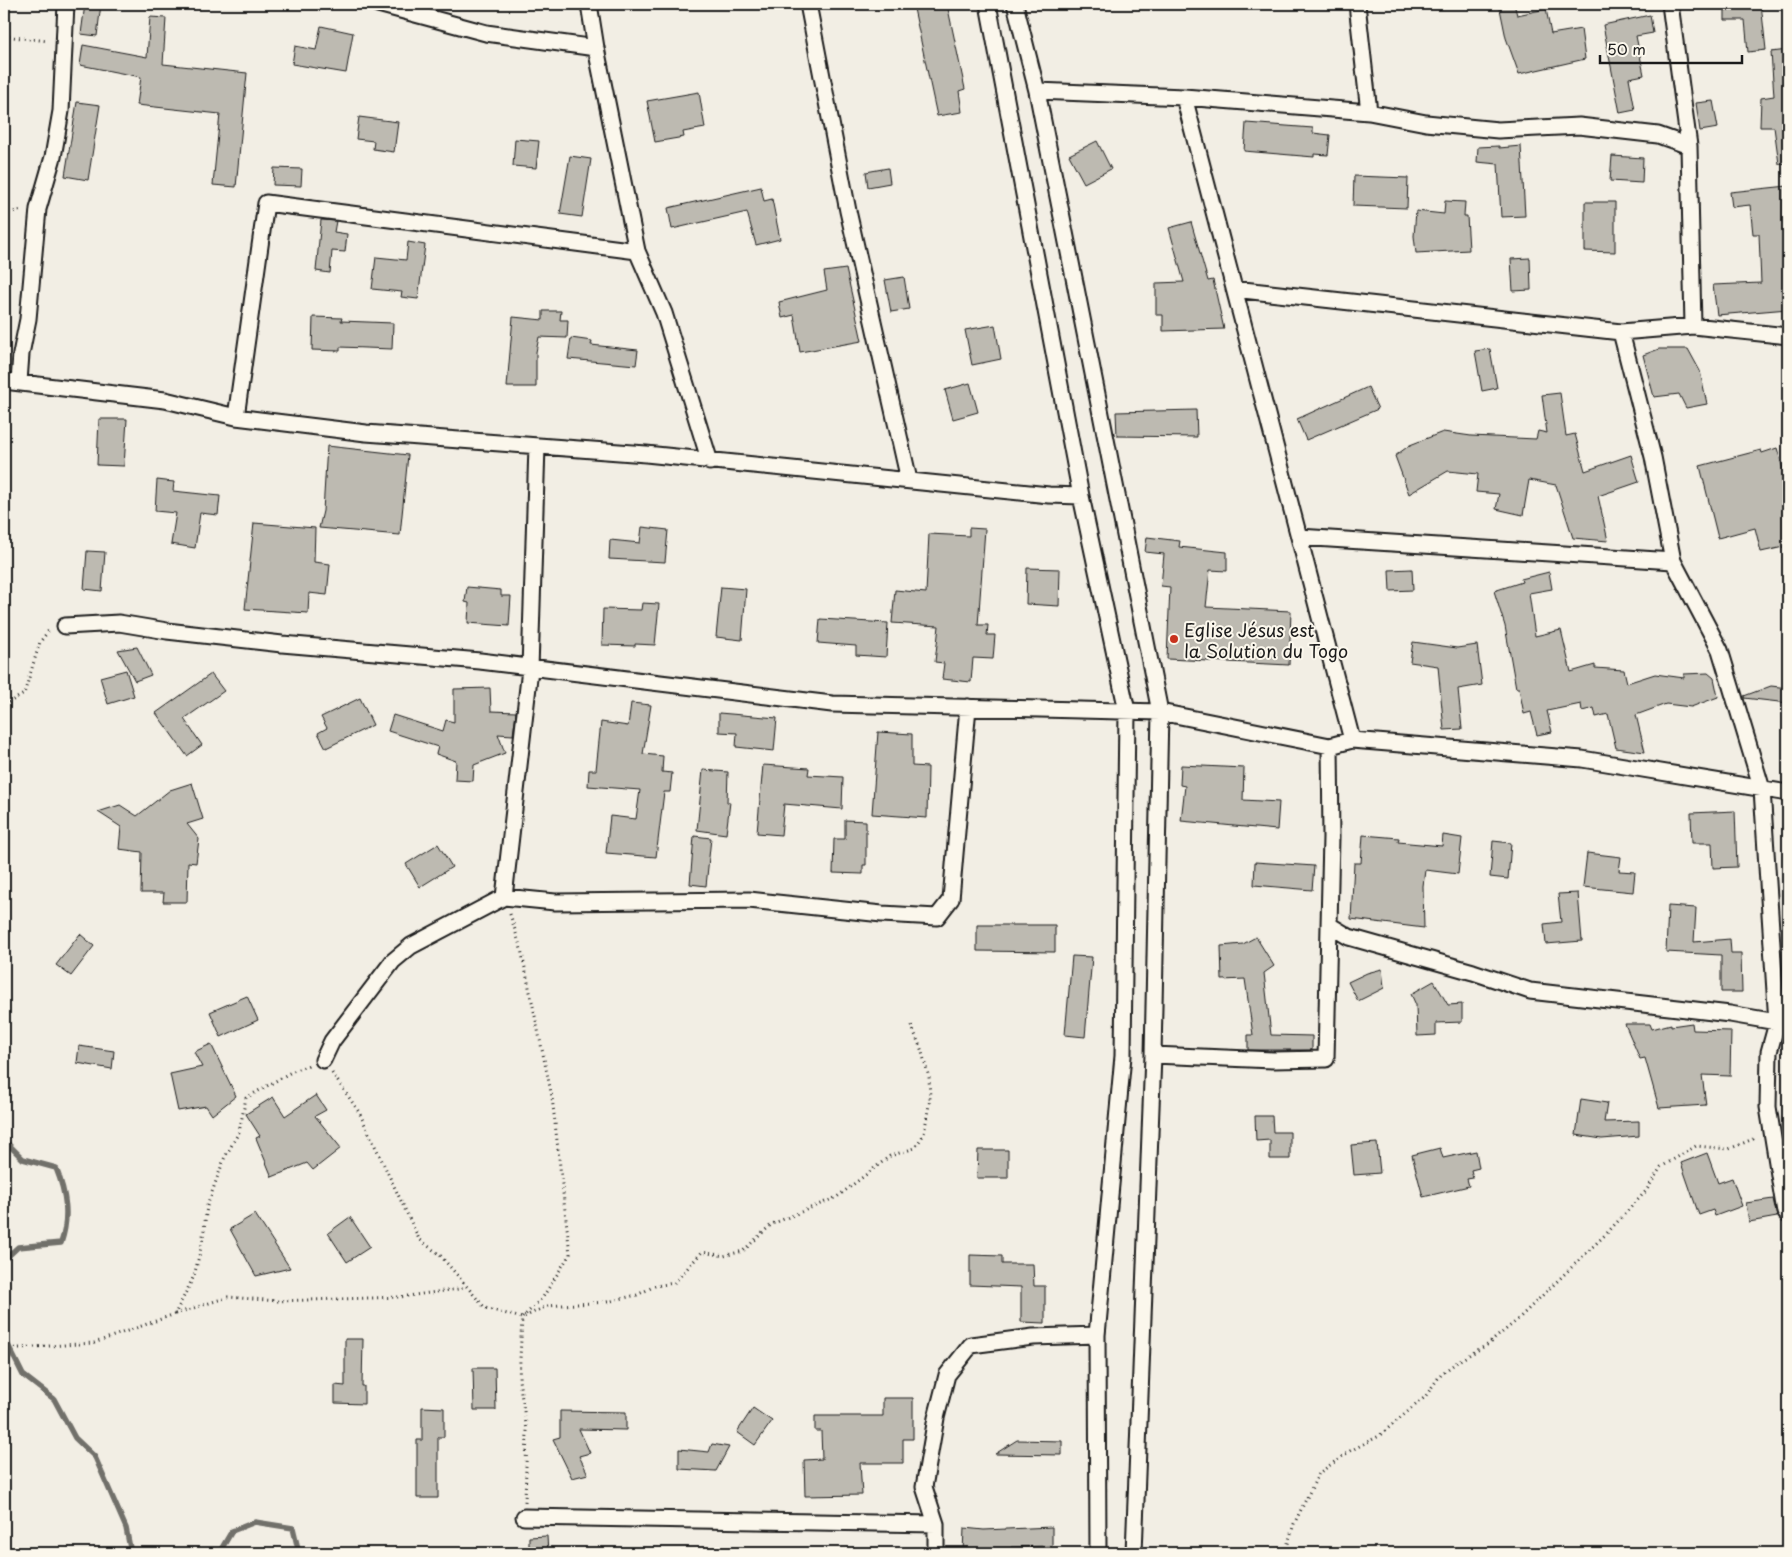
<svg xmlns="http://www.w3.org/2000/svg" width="1792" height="1557" font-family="'Playpen Sans',sans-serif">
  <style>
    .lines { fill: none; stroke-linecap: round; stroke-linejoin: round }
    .stream { stroke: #716f6b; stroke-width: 5.5 }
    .building { fill: #bdbab1; stroke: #1c1c1c }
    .street-casing { stroke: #1c1c1c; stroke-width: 19 }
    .path { stroke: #1c1c1c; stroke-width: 3; stroke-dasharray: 1 4; stroke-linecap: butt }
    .street { stroke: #fbf7ec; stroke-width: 15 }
    .poi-dot { fill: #c8321e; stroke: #fbf7ec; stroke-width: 2 }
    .labels { text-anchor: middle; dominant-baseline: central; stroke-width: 4; stroke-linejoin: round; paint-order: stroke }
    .poi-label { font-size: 18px; fill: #1c1c1c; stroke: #fbf7ec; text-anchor: start }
  </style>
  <rect width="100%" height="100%" fill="#f2eee4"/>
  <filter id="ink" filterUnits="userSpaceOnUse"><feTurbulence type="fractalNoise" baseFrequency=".02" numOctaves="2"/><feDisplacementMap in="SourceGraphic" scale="10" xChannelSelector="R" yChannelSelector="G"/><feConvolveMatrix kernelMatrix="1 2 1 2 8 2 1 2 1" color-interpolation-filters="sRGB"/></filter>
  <g filter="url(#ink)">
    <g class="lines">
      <path class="stream" d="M 4,1140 L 23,1159 L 56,1168 C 66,1193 70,1217 61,1243 L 18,1247 L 4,1260
        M 4,1337 L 23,1375 L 54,1399 L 75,1438 L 95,1457 L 126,1528 L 131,1553
        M 219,1553 L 232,1531 L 255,1522 L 293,1528 L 299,1553"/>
    </g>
    <path class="building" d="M 85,4 L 101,4 L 97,36 L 81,34 Z
      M 913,4 L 947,4 L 965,89 L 959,91 L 962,112 L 937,116 Z
      M 1499,4 L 1514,4 L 1517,15 L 1546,9 L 1551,34 L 1581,29 L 1585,59 L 1519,74 L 1506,38 Z
      M 1725,4 L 1761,4 L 1766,50 L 1748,52 L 1745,20 L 1725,20 Z
      M 1650,15 L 1653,33 L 1636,36 L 1644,75 L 1629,78 L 1635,110 L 1620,113 L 1603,25 Z
      M 150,17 L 166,18 L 163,64 L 247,73 L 236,187 L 213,185 L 220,114 L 137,105 L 141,77 L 80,65 L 83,45 L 147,57 Z
      M 321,26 L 353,33 L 346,73 L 292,64 L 295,46 L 316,50 Z
      M 1788,50 L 1788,163 L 1779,164 L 1774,127 L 1760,127 L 1761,98 L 1774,96 L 1771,52 Z
      M 699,92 L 705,128 L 683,132 L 684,137 L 655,142 L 647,101 Z
      M 1713,101 L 1718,128 L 1700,131 L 1696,103 Z
      M 77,102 L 100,105 L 88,180 L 65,176 Z
      M 359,117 L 398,122 L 394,152 L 373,149 L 374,141 L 356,139 Z
      M 1246,123 L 1313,128 L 1313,133 L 1330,135 L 1328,155 L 1314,154 L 1314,157 L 1244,151 Z
      M 515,139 L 539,141 L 536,168 L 513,166 Z
      M 1097,141 L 1111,169 L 1084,183 L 1069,155 Z
      M 1499,146 L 1499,148 L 1521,146 L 1525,216 L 1501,217 L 1498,164 L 1477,162 L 1478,147 Z
      M 570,156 L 591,159 L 582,217 L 560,214 Z
      M 1612,156 L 1643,158 L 1642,183 L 1610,181 Z
      M 274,168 L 302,169 L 301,186 L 273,185 Z
      M 888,168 L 890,183 L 868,187 L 866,172 Z
      M 1354,176 L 1408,178 L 1407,208 L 1353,206 Z
      M 1788,186 L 1788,309 L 1717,315 L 1713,285 L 1761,283 L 1759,234 L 1753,234 L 1750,205 L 1732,207 L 1730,192 Z
      M 761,187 L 764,201 L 772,199 L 780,239 L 756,245 L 747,212 L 672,229 L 668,208 Z
      M 1445,201 L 1465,202 L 1464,216 L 1467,216 L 1469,250 L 1416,253 L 1414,236 L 1416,211 L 1444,214 Z
      M 1585,202 L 1615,202 L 1615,252 L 1585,251 Z
      M 321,220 L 336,221 L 334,232 L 347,234 L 345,252 L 332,251 L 330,273 L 316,271 Z
      M 1191,222 L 1208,281 L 1213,280 L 1224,329 L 1163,331 L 1163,315 L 1156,315 L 1156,283 L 1184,282 L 1169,228 Z
      M 408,242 L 425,245 L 418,299 L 401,297 L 402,292 L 372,289 L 376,257 L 406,260 Z
      M 1530,258 L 1531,290 L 1513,291 L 1511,259 Z
      M 846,269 L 862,341 L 800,352 L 794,315 L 782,318 L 779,302 L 827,290 L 824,272 Z
      M 904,277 L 909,309 L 891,312 L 885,280 Z
      M 543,311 L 561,311 L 560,320 L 568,320 L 567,338 L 539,337 L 536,352 L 536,387 L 507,387 L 513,317 L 543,320 Z
      M 313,317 L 342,318 L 341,321 L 393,323 L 392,349 L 340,347 L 340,351 L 312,350 Z
      M 995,325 L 1001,359 L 972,365 L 965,330 Z
      M 571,338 L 592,341 L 591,345 L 638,350 L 636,365 L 568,359 Z
      M 1490,349 L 1497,388 L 1482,391 L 1475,351 Z
      M 1659,349 L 1688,349 L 1700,371 L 1707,404 L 1686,408 L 1679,394 L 1654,397 L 1643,355 Z
      M 970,383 L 978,412 L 953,419 L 945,390 Z
      M 1368,387 L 1378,409 L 1306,440 L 1297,419 Z
      M 1560,393 L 1566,436 L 1575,434 L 1585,471 L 1631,455 L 1639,482 L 1598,496 L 1608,541 L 1573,538 L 1556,485 L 1529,480 L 1523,515 L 1496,509 L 1499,494 L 1476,492 L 1478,474 L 1448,471 L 1409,494 L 1395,456 L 1410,445 L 1443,432 L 1471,436 L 1536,439 L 1538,431 L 1547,433 L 1542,395 Z
      M 1196,410 L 1197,437 L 1117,436 L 1116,412 Z
      M 99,419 L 127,419 L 124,466 L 97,465 Z
      M 327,446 L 408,455 L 400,535 L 319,528 L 323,511 Z
      M 1777,448 L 1785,476 L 1788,475 L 1788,546 L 1761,552 L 1755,528 L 1718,538 L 1700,466 L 1761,450 L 1762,453 Z
      M 157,480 L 174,482 L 173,491 L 220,496 L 218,515 L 200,513 L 195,548 L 171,544 L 176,513 L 155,511 Z
      M 254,523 L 315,528 L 314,562 L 330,564 L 327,595 L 309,593 L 308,613 L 245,609 Z
      M 642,527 L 668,530 L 665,562 L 609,559 L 610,540 L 640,543 Z
      M 969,528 L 985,529 L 978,625 L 988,625 L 987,635 L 995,635 L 993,659 L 973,658 L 971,682 L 942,679 L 944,663 L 935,662 L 939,626 L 892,623 L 895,590 L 926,593 L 929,534 L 969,536 Z
      M 1147,537 L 1180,541 L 1179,547 L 1227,552 L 1227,571 L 1210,570 L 1206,607 L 1291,611 L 1289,665 L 1167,659 L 1170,587 L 1161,586 L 1164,554 L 1145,552 Z
      M 87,551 L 105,552 L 102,591 L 84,589 Z
      M 1027,568 L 1060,569 L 1059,606 L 1026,604 Z
      M 1412,569 L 1413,590 L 1390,591 L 1389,570 Z
      M 1549,572 L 1552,589 L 1529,593 L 1535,636 L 1561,630 L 1571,672 L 1595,665 L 1595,668 L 1624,670 L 1627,683 L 1655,674 L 1684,678 L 1684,674 L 1708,673 L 1714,678 L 1718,697 L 1691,707 L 1666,704 L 1636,715 L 1645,752 L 1616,748 L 1608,714 L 1596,717 L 1594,708 L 1582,711 L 1581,704 L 1547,711 L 1552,732 L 1537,735 L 1531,712 L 1524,714 L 1519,688 L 1516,688 L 1505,626 L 1494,591 L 1522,582 L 1521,579 Z
      M 467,587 L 501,590 L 501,596 L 511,596 L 509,626 L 468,623 L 469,603 L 465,602 Z
      M 721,587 L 746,589 L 742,640 L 716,637 Z
      M 642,603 L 659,604 L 655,645 L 635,644 L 635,646 L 602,645 L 603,609 L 641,610 Z
      M 820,619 L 888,623 L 886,657 L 856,655 L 856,646 L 818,643 Z
      M 1413,642 L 1457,648 L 1477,645 L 1482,685 L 1458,689 L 1462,729 L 1444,730 L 1438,666 L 1410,662 Z
      M 137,647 L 151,675 L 135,681 L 118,650 Z
      M 126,670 L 134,696 L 108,704 L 100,677 Z
      M 211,674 L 224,691 L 184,719 L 202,745 L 187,756 L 156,713 Z
      M 1771,686 L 1788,688 L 1788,703 L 1744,698 L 1744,696 Z
      M 490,688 L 491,711 L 516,712 L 513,735 L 498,734 L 505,753 L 474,765 L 473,781 L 455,780 L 456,761 L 436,754 L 438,747 L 388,731 L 393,715 L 443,731 L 446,720 L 454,722 L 454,689 Z
      M 360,698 L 373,725 L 326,748 L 318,733 L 327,728 L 321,717 Z
      M 631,703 L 651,705 L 643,754 L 663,756 L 662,772 L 672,773 L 670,792 L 664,792 L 656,857 L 606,853 L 610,816 L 636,819 L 640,790 L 588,786 L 589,770 L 596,770 L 601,722 L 628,726 Z
      M 719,713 L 777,718 L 774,751 L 736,747 L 737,733 L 719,732 Z
      M 878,732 L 912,734 L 912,766 L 928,767 L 927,818 L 872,814 Z
      M 763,765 L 809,768 L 808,775 L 843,777 L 842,809 L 784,804 L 781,835 L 757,833 Z
      M 1181,765 L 1244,768 L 1243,800 L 1279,802 L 1277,830 L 1181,821 L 1185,786 L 1180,785 Z
      M 703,770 L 728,772 L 727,802 L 730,802 L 726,834 L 697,830 Z
      M 192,783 L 203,819 L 187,824 L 199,839 L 196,863 L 188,862 L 187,902 L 163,902 L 164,893 L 141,893 L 142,852 L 119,849 L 121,827 L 98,812 L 120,805 L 137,816 L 170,790 Z
      M 1735,811 L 1737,867 L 1713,868 L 1712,843 L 1692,843 L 1691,813 Z
      M 845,820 L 866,821 L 866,865 L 863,865 L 863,874 L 833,873 L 834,839 L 845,839 Z
      M 1363,835 L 1399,838 L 1398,842 L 1442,846 L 1443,835 L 1462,838 L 1458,874 L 1425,870 L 1423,886 L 1424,928 L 1351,919 L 1354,863 L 1361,863 Z
      M 694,836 L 711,838 L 706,886 L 690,884 Z
      M 1493,841 L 1511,843 L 1508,879 L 1490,877 Z
      M 438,844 L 452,867 L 420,887 L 406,864 Z
      M 1587,853 L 1621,857 L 1619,871 L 1635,872 L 1633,892 L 1583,887 Z
      M 1255,862 L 1314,866 L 1312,890 L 1254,885 Z
      M 1578,893 L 1582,941 L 1546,944 L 1544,924 L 1561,922 L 1558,894 Z
      M 1668,906 L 1696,908 L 1694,942 L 1730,939 L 1731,953 L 1741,953 L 1742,992 L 1721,992 L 1721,955 L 1666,952 Z
      M 977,925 L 1055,925 L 1055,952 L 977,951 Z
      M 80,934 L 94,946 L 71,976 L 56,965 Z
      M 1256,937 L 1274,966 L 1264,973 L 1271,1035 L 1312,1036 L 1312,1050 L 1248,1050 L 1248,1035 L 1253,1035 L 1245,979 L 1222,980 L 1221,946 L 1243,944 Z
      M 1072,956 L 1092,957 L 1085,1037 L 1065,1035 Z
      M 1382,969 L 1384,988 L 1358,1001 L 1348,982 L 1367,973 Z
      M 1434,981 L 1448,1005 L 1462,1004 L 1462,1022 L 1436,1023 L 1436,1035 L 1417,1036 L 1416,1005 L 1411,994 Z
      M 247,996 L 258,1020 L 221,1037 L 210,1012 Z
      M 1692,1023 L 1693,1030 L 1731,1031 L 1730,1076 L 1702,1075 L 1706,1105 L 1659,1108 L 1645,1058 L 1640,1059 L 1625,1024 L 1650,1024 L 1652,1029 L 1671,1024 L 1671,1026 Z
      M 211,1044 L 236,1096 L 212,1115 L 206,1106 L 178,1111 L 170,1074 L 202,1067 L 194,1052 Z
      M 79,1046 L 114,1051 L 112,1069 L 77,1063 Z
      M 316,1095 L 326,1110 L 315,1116 L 341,1148 L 313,1170 L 307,1163 L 272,1177 L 256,1138 L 260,1136 L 246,1114 L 273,1097 L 285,1116 Z
      M 1581,1099 L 1607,1103 L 1604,1122 L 1639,1121 L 1639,1136 L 1602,1139 L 1576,1135 Z
      M 1255,1116 L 1272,1116 L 1273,1132 L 1290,1132 L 1290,1159 L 1270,1159 L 1270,1140 L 1256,1141 Z
      M 1377,1143 L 1380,1173 L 1354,1175 L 1351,1145 Z
      M 1440,1148 L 1443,1158 L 1476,1151 L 1479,1168 L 1471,1170 L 1473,1178 L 1467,1179 L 1469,1186 L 1423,1197 L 1412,1155 Z
      M 978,1150 L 1008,1150 L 1008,1178 L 977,1178 Z
      M 1707,1153 L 1718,1183 L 1732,1178 L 1742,1206 L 1715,1216 L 1713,1210 L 1699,1215 L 1681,1163 Z
      M 1773,1199 L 1777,1217 L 1749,1222 L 1746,1203 Z
      M 255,1214 L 290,1268 L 256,1276 L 230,1229 Z
      M 350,1217 L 370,1247 L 347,1262 L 328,1233 Z
      M 970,1255 L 1002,1256 L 1002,1264 L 1033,1264 L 1034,1286 L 1045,1286 L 1045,1323 L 1021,1322 L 1021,1287 L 970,1285 Z
      M 345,1339 L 363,1339 L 362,1386 L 364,1386 L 364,1404 L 335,1403 L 335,1385 L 345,1386 Z
      M 473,1368 L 495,1368 L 496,1410 L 474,1410 Z
      M 883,1398 L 913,1398 L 913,1439 L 903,1439 L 903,1463 L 860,1463 L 862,1495 L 805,1496 L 804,1460 L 822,1459 L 821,1431 L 815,1431 L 815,1416 L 883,1416 Z
      M 422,1407 L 444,1408 L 444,1437 L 438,1437 L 438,1498 L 417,1498 L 417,1440 L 422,1440 Z
      M 753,1408 L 772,1421 L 755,1445 L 737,1432 Z
      M 560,1411 L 626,1412 L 626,1430 L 579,1429 L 590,1453 L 579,1456 L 588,1474 L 572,1478 L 553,1439 L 560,1437 Z
      M 1017,1440 L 1062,1441 L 1062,1455 L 995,1454 Z
      M 712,1444 L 729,1447 L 716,1471 L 679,1469 L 679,1449 L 709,1452 Z
      M 1052,1527 L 1052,1546 L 1011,1547 L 1011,1553 L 963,1553 L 964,1528 L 984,1530 Z
      M 547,1536 L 548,1553 L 529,1553 L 529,1537 Z"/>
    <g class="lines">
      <defs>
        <path id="street" d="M 378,4 L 486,33 L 596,48
          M 589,4 L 596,48 L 637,251 L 664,313 L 710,462
          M 808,4 L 848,211 L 909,480
          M 988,4 L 1081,496 L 1127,711 L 1123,1056 L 1097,1335 L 1098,1553
          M 1015,4 L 1037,91 L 1160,712 L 1153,1055 L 1134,1553
          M 1357,4 L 1369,112
          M 1670,4 L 1689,146 L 1693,326
          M 1037,91 L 1184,97 L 1369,112 L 1426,123 L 1498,130 L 1579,126 L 1658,135 L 1689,146
          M 1184,97 L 1352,740
          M 1234,289 L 1621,332 L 1693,326 L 1788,336
          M 1621,332 L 1653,457 L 1673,561 L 1720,650 L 1762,789 L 1777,1023 L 1769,1052 L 1768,1107 L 1785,1212 L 1788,1215
          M 4,381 L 165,400 L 236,417 L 366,433 L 646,454 L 1049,495 L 1081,496
          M 19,382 L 21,354 L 28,319 L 38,209 L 53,157 L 61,111 L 66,4
          M 236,417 L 266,203 L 637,251
          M 1299,537 L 1673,561
          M 65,626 L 119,623 L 167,631 L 282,644 L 480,661 L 832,704 L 1160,712 L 1330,746 L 1352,740 L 1582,759 L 1788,793
          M 504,897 L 530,669 L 537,446
          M 1329,925 L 1349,937 L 1473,972 L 1530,991 L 1730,1014 L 1788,1024
          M 1153,1055 L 1273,1060 L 1326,1059 L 1331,837 L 1330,746
          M 323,1060 L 332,1041 L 393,961 L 411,946 L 504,897 L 555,902 L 749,900 L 882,914 L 937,917 L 951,899 L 968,707
          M 524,1517 L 936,1524
          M 936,1553 L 936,1524 L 924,1487 L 936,1418 L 947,1375 L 971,1345 L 1033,1337 L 1097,1335"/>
      </defs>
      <use href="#street" class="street-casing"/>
      <path class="path" d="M 4,36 L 48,41
        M 4,213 L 23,210
        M 4,705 L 24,694 L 40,642 L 49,630
        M 510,914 L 521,949 L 552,1097 L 570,1254 L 543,1297 L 522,1318 L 519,1380 L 527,1430 L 525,1502
        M 332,1073 L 359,1112 L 419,1239 L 440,1255 L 485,1308 L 522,1318 L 547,1306 L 607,1302 L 637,1295 L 655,1286 L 674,1283 L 702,1252 L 724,1256 L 743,1251 L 772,1224 L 837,1197 L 890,1156 L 915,1148 L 924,1134 L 930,1099 L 929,1077 L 921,1049 L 910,1022
        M 175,1314 L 228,1297 L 278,1301 L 400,1297 L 466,1288
        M 4,1349 L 94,1343 L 175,1314 L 194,1276 L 202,1244 L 207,1206 L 224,1159 L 239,1132 L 246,1098 L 293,1071 L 309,1065
        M 1285,1553 L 1294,1524 L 1319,1473 L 1350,1451 L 1379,1436 L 1425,1397 L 1441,1374 L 1460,1360 L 1487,1345 L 1515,1322 L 1607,1233 L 1646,1191 L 1661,1167 L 1696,1146 L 1729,1149 L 1753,1139 L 1755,1135"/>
      <use href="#street" class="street"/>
    </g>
  </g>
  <circle class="poi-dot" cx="1174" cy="639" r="5"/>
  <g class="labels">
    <g class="poi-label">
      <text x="1184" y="629">Eglise Jésus est<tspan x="1184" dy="21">la Solution du Togo</tspan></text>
    </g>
  </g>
  <rect width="1792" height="1557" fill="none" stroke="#fbf7ec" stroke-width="20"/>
  <rect x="10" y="10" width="1772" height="1537" fill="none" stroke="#1c1c1c" stroke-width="2" filter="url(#ink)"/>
  <path d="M1600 55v8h142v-8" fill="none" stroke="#1c1c1c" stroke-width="2.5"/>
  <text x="1607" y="55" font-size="15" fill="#1c1c1c" stroke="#fbf7ec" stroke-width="4" paint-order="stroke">50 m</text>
</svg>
